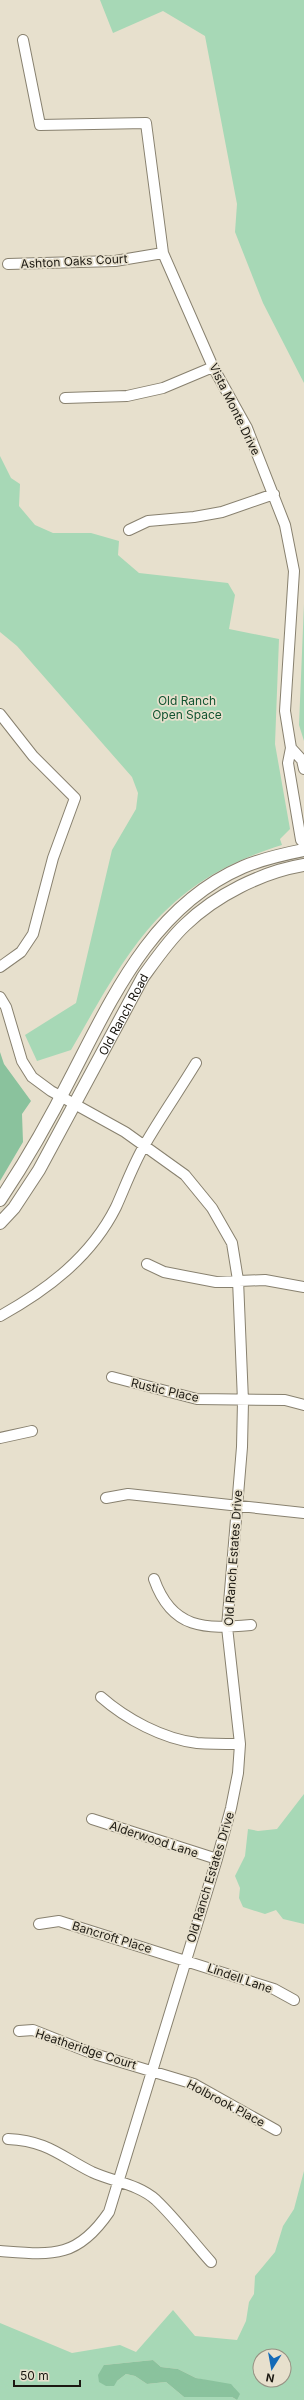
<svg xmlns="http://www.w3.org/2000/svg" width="304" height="2400" font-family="Inter,sans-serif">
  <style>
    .green { fill: #a7d8b6; fill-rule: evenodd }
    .forest { fill: #8ac29d }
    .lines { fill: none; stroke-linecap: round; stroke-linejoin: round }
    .minor-casing { stroke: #88816f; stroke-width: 12 }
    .tertiary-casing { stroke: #88816f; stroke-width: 14 }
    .minor { stroke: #fff; stroke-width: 10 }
    .tertiary { stroke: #fff; stroke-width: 12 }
    .labels { text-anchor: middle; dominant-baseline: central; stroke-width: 3.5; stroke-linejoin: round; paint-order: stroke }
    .street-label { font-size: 12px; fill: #1c1912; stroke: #e7e0cd }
    .park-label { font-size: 12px; fill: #115330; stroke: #e7e0cd }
  </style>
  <rect width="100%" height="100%" fill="#e7e0cd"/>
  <path class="green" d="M 100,0 L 304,0 L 304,383 L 263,303 L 235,232 L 237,204 L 205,36 L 163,11 L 113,33 Z
    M 0,456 L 11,478 L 20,484 L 19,506 L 35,525 L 53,533 L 91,533 L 119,541 L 118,555 L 139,573 L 228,583 L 235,595 L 229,629 L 279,639 L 275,744 L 290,829 L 280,839 L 282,845 C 162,882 130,948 71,1050 L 37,1061 L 25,1035 L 76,1003 L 112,850 L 136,809 L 138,793 L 132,777 L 17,646 L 0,632 Z
    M 304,604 L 304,741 L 299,725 Z
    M 304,1794 L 304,1924 L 283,1919 L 276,1910 L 265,1914 L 243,1907 L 239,1898 L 240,1888 L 235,1876 L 245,1856 L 248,1829 L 258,1831 L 277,1829 Z
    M 304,2171 L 304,2400 L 237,2400 L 234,2387 L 196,2378 L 178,2369 L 161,2367 L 153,2360 L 104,2365 L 117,2381 L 126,2374 L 135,2376 L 147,2384 L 166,2382 L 184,2397 L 232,2397 L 237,2400 L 0,2400 L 0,2323 L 72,2353 L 120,2345 L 136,2352 L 173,2310 L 195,2336 L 237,2340 L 246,2321 L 249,2302 L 254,2294 L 255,2276 L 275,2252 L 283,2226 L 294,2209 ZM 260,2356 L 284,2356 L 284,2380 L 260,2380 Z"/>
  <path class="forest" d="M 0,1052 L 4,1064 L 31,1101 L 22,1114 L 23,1142 L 0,1181 Z
    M 153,2360 L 161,2367 L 178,2369 L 196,2378 L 231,2384 L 240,2394 L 237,2400 L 232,2397 L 184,2397 L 166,2382 L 147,2384 L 135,2376 L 126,2374 L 117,2381 L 114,2386 L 106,2386 L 99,2382 L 98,2375 L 104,2365 Z"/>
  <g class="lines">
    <defs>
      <path id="minor" d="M 23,40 L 40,125 L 146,123 L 163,253 L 213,367 L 247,428 L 285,525 L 294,571 L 285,711 L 291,748 L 288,763 L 301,840 L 304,843
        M 8,264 L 115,261 L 163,253
        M 65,398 L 127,396 L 163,388 L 213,367
        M 129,530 L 148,521 L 194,517 L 222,512 L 274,494
        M 0,714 L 33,756 L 75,798 L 53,858 L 33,934 L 21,952 L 0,967
        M 291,748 L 302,760 L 304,769
        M 0,997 L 6,1007 L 22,1061 L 32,1077 L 51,1091 L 125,1132 L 185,1175 L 212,1208 L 232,1243 L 238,1280 L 243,1401 L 242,1447 L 227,1627 L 240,1744 L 238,1773 L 231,1808 L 217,1859 L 109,2212 C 77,2259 52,2255 0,2251
        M 147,1264 L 164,1272 L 216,1282 L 265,1280 L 304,1287
        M 0,1316 C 47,1290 91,1257 116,1207 C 125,1187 133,1165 144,1146 C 160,1118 179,1091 196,1063
        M 112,1377 L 197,1399 L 285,1400 L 304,1405
        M 0,1438 L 32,1431
        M 106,1498 L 128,1494 L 304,1513
        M 154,1579 C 172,1630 205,1629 251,1625
        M 101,1697 C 126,1719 163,1739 197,1743 C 211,1744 226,1744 240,1744
        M 92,1819 L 217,1859
        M 39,1924 L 59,1921 L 274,1989 L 294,2000
        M 19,2031 L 33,2030 L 91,2053 L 194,2084 L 276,2130
        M 8,2139 C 48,2141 60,2156 92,2172 C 114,2182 138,2184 156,2200 C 176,2219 193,2242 211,2262"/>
      <g id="tertiary">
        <path d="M 0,1200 C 26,1161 50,1119 71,1077 C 113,996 153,906 243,867 C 262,859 284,854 304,850"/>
        <path id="s1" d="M 0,1223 L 14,1208 L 39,1170 L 143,977 C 156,959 169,940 185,925 C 216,895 262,872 304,865"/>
      </g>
    </defs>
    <use href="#minor" class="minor-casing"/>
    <use href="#tertiary" class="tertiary-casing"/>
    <use href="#minor" class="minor"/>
    <use href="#tertiary" class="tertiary"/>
  </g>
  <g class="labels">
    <g class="street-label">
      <text transform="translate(74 261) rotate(-3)">Ashton Oaks Court</text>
      <text transform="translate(235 409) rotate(64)">Vista Monte Drive</text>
      <text stroke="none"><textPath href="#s1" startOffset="243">Old Ranch Road</textPath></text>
      <text transform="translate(165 1390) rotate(13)">Rustic Place</text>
      <text transform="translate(233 1558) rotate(-86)">Old Ranch Estates Drive</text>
      <text transform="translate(154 1839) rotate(18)">Alderwood Lane</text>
      <text transform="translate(210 1877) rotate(-73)">Old Ranch Estates Drive</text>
      <text transform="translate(112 1937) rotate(17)">Bancroft Place</text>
      <text transform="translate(240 1978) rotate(19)">Lindell Lane</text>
      <text transform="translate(86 2049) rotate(18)">Heatheridge Court</text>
      <text transform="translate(226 2103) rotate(28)">Holbrook Place</text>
    </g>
    <g class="park-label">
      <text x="187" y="700">Old Ranch<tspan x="187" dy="14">Open Space</tspan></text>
    </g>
  </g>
  <g transform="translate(272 2368) rotate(191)"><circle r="19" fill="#e7e0cd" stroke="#969082"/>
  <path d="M0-3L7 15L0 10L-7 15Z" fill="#136ab7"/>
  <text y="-6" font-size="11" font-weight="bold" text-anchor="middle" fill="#1c1912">N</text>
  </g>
  <path d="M14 2380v6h66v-6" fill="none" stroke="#1c1912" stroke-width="2"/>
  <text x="20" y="2380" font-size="12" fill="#1c1912" stroke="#e7e0cd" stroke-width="3" paint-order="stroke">50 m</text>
</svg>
